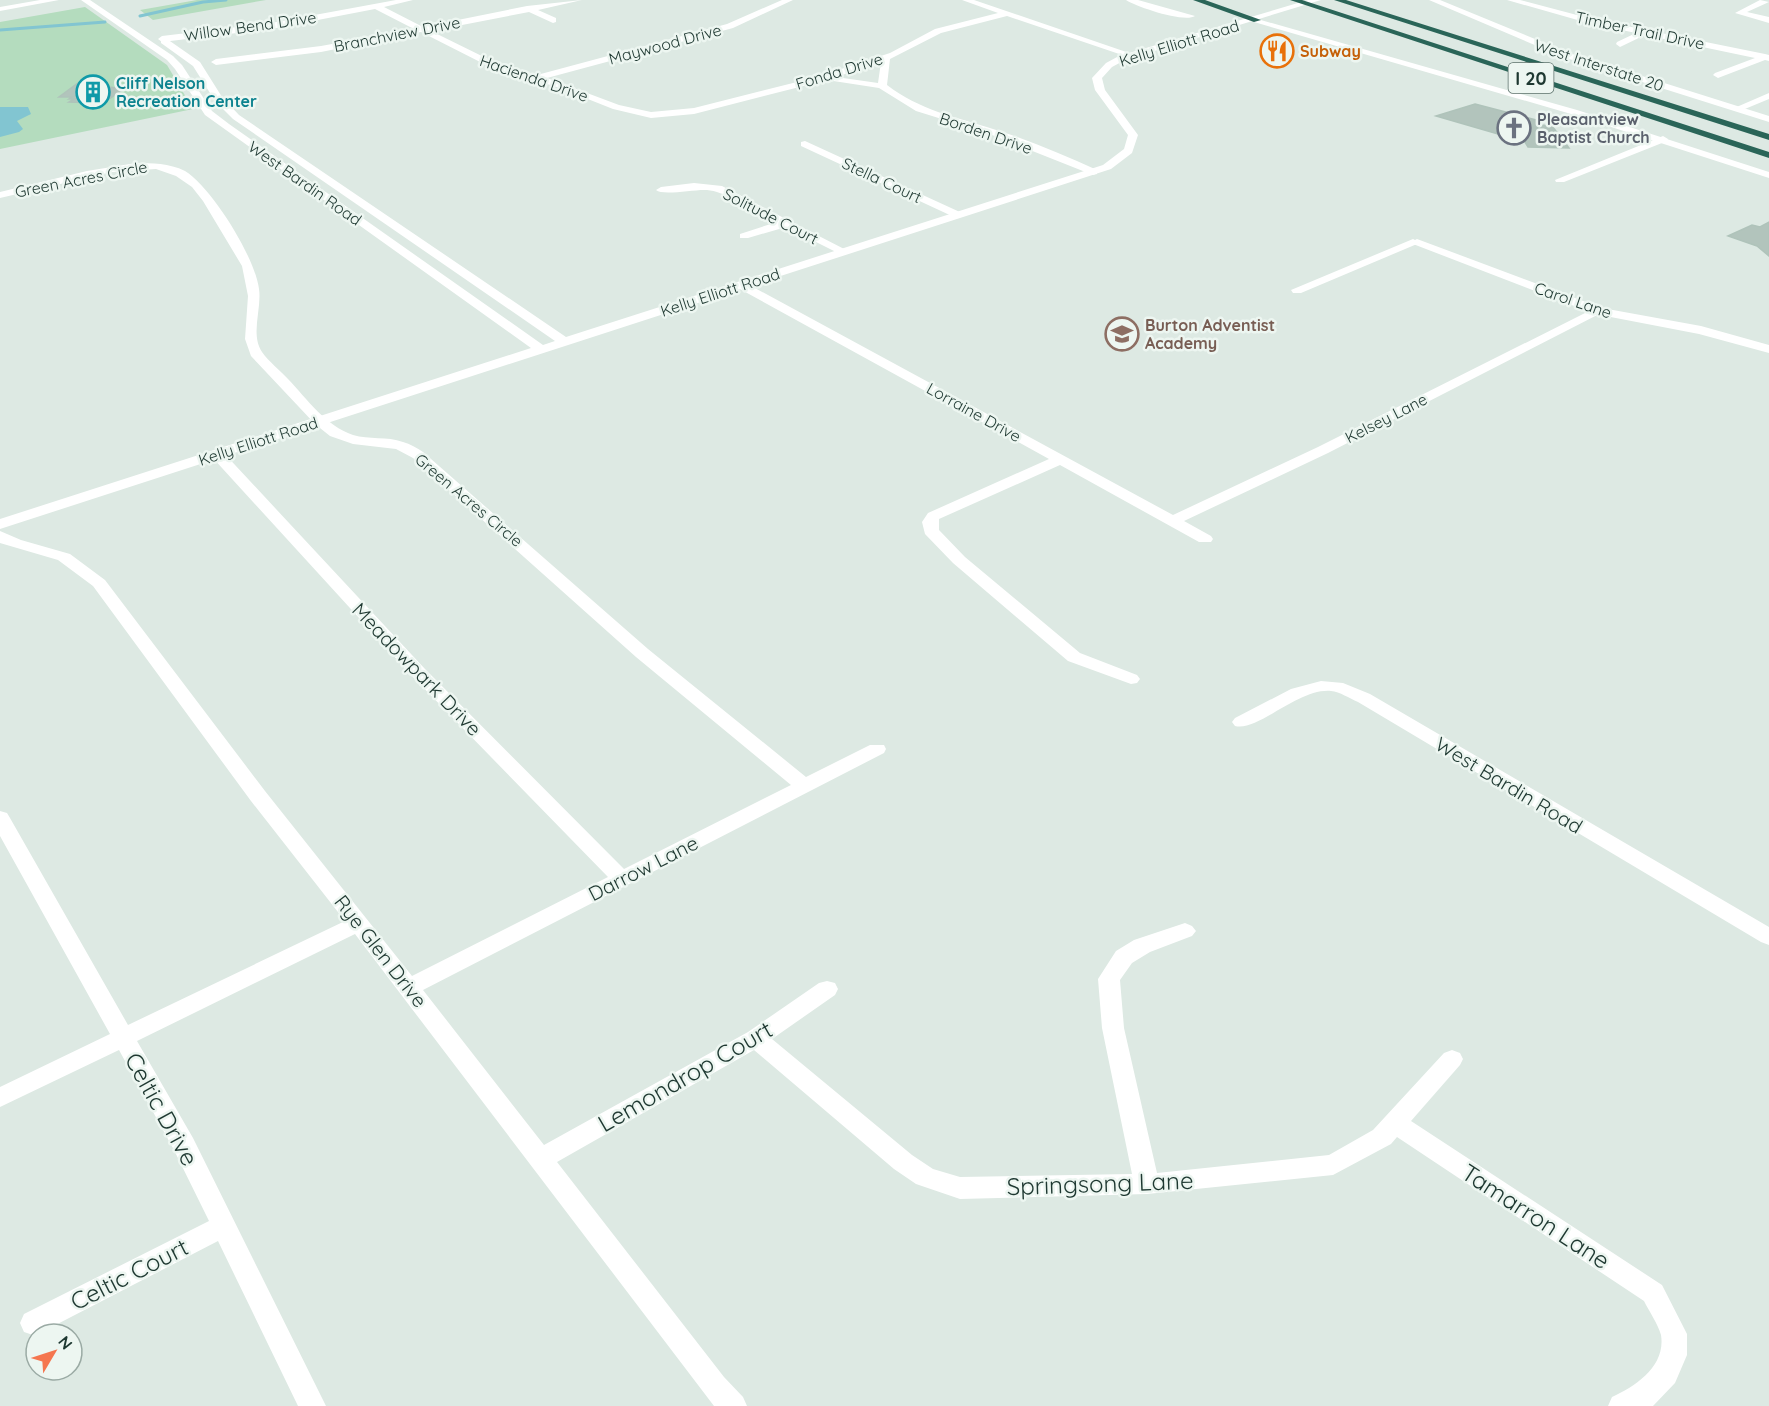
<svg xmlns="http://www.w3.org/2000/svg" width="1769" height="1406" font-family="Quicksand,sans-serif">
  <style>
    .green { fill: #b4dcbe }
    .water { fill: #82c5d1 }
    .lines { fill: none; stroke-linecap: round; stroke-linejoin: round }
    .stream { stroke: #82c5d1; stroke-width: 3 }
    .building { fill: #b2c4bc; stroke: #afc3ba; stroke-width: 1.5 }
    .minor { fill: #fff; fill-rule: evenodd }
    .tertiary { fill: #fff; fill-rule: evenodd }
    .secondary { fill: #fff; fill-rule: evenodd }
    .motorway { fill: #2a6558; fill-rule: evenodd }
    .labels { text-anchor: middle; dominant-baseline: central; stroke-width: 5; stroke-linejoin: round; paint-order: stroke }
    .far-street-label { font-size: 16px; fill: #1e3831; stroke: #edf6f1 }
    .far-food-label { font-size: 16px; font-weight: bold; fill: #c56008; stroke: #edf6f1; text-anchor: start }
    .far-culture-label { font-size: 16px; font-weight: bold; fill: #0d838f; stroke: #edf6f1; text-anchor: start }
    .far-worship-label { font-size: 16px; font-weight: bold; fill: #5b616d; stroke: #edf6f1; text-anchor: start }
    .far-education-label { font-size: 16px; font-weight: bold; fill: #785e54; stroke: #edf6f1; text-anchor: start }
    .shield { fill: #edf6f1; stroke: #5c716b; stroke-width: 1.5 }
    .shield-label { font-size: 18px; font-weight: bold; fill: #1e3831 }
    .street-label { font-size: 20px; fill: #1e3831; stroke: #edf6f1 }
    .near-street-label { font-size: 24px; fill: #1e3831; stroke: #edf6f1 }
  </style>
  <rect width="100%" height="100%" fill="#dde9e3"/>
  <path class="green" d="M 197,0 L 266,0 L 153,20 L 140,10 Z
    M 85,7 L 167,65 L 193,109 L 0,149 L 0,22 Z"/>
  <path class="water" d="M 0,107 L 28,107 L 31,114 L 17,121 L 23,129 L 19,132 L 0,137 Z"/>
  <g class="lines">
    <path class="stream" d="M 140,16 L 203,2 L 226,0
      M 0,30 L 105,22"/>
  </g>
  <path class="building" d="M 101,81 L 109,87 L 124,89 L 103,103 L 69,102 L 74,99 L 69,99 L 72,97 L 59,97 L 78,83 Z
    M 1475,104 L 1536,120 L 1541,125 L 1552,126 L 1569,148 L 1528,147 L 1525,142 L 1509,142 L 1505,136 L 1436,116 Z
    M 1769,222 L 1769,256 L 1757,246 L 1728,236 L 1752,225 L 1760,227 Z"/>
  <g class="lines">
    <path class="minor" d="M 40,0 L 59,0 L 0,11 L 0,7 Z
      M 396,0 L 413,0 L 384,7 L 423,27 L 527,6 L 582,0 L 538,10 L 556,18 L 556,22 L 553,23 L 529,12 L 431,31 L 494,62 L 537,75 L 727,24 L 782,0 L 793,0 L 733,28 L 547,78 L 619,105 L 651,112 L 694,108 L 817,77 L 890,53 L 935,29 L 998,13 L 962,0 L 974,0 L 1135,55 L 1128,57 L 1007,16 L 941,33 L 890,59 L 887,85 C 919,110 956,117 993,129 C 1029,140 1063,155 1097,170 L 1097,174 L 1093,175 L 987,133 L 916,111 L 879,88 L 827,80 L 694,114 L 651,118 L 613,109 L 560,88 L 488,66 L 421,32 L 321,52 L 216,65 L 211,62 L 216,59 L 321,46 L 414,29 L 375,9 L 271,29 L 162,42 L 158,39 L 162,36 L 271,23 ZM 881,62 L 878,83 L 836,77 Z
      M 1126,0 L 1138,0 L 1195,16 C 1184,23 1137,7 1126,0 Z
      M 1507,0 L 1520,0 L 1592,19 L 1765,54 L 1769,55 L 1769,61 L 1765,60 L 1718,78 L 1713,75 L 1715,73 L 1755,58 L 1645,35 L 1620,47 L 1616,44 L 1617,42 L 1636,33 L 1588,23 Z
      M 1760,0 L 1769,2 L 1747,12 L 1769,17 L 1769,23 L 1735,13 Z
      M 1769,93 L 1769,99 L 1740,111 L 1732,109 Z
      M 1663,136 L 1668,139 L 1667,141 L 1564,182 L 1556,182 L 1555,180 Z
      M 805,141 L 962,213 L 964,215 L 958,218 L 954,217 L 801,146 L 801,142 Z
      M 136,163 C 152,163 169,163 185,171 C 212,188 255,257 259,289 C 262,309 250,334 262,352 C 269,362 280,370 288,379 C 307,399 326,426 353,435 C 369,440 387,436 403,442 C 410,444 417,448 423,452 L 648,649 L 806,777 L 870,745 L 884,745 L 886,749 L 884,753 L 423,990 L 544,1145 L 748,1032 L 819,983 L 827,981 L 835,983 L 838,989 L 835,995 L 772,1039 L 912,1155 L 933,1169 L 960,1177 L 1132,1174 L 1102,1028 L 1098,979 L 1116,951 L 1134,940 L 1185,923 L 1192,926 L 1196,931 L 1192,936 L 1150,952 L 1132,963 L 1120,980 L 1124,1028 L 1157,1173 L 1329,1155 L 1373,1130 L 1444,1053 L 1452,1050 L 1460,1053 L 1463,1059 L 1460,1065 L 1411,1121 L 1662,1285 L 1687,1334 L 1687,1355 L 1675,1383 L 1653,1406 L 1608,1406 L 1612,1397 C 1636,1386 1666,1366 1661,1335 C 1658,1324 1649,1311 1644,1301 L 1397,1137 L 1391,1144 L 1333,1175 L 1147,1194 L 960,1199 L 916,1184 L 894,1169 L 754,1050 L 557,1162 L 724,1377 L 743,1397 L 747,1406 L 714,1406 L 355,934 L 137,1041 L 193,1138 L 326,1406 L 298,1406 L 218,1241 L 42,1332 L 33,1335 L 24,1332 L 20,1323 L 24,1314 L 209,1221 L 174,1150 L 119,1050 L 0,1107 L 0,1087 L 110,1034 L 0,836 L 0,811 L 7,813 L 10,818 L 128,1025 L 345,921 L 251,801 L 93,586 L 58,560 L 0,543 L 0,531 L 21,540 L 70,554 L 105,580 L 265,791 L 412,976 L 608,877 L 413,677 L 212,457 L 210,454 L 212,451 L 222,451 L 425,669 L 624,869 L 791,785 L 636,657 L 413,458 L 396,449 L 353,444 L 330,436 L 315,424 L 251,356 L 245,339 L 248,296 L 242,266 L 203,201 L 192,187 L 176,176 L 156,169 L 112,172 L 0,198 L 0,192 L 87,171 Z
      M 694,183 L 722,186 L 850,252 L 848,254 L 840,254 L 786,227 L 748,238 L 740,238 L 740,234 L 777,222 C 757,212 728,192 707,190 C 695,189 663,196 656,190 L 661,187 Z
      M 1413,239 L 1419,242 L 1417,244 L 1301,293 L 1293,293 L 1291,290 Z
      M 742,281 L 1173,515 L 1318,447 L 1595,308 L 1603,308 L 1605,311 L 1328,453 L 1184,521 L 1211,536 L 1213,539 L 1211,542 L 1199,542 L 1060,465 L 939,519 L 939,530 L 965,557 L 1080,653 L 1137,675 L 1140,679 L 1137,683 L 1131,684 L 1068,661 L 953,563 L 925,534 L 922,522 L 928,513 L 1049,459 L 738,288 L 738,282 Z
      M 1321,681 L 1343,683 L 1370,694 L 1769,927 L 1769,945 L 1761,942 L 1358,702 C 1349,698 1340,692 1331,691 C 1298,688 1258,732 1235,726 L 1232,722 L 1235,718 L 1291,689 Z"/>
    <path class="tertiary" d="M 81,0 L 90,0 L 173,56 L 182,65 L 212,111 L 229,124 L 543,345 L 555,341 L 233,119 L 215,101 L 193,66 L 161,43 L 161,39 L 167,39 L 200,62 L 222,97 L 239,115 L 566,337 L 1103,165 L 1124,149 L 1128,135 L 1095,90 L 1092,78 L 1106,63 L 1119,56 L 1308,0 L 1321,0 L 1125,60 L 1112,67 L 1102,78 L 1105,90 L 1138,135 L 1132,153 L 1111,169 L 0,529 L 0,519 L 531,348 L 205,115 L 175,69 L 167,60 Z
      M 1417,239 L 1602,308 L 1701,326 L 1769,345 L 1769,353 L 1699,334 L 1595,314 L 1413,244 L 1411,242 Z"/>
    <path class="secondary" d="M 1429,0 L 1440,0 L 1569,53 L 1769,116 L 1769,122 L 1563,57 Z
      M 1254,18 L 1577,110 L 1769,172 L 1769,178 L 1571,114 L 1254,22 Z"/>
    <path class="motorway" d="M 1193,0 L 1205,0 L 1261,20 L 1254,22 Z
      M 1290,0 L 1302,0 L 1769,152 L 1769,158 Z
      M 1334,0 L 1346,0 L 1769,134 L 1769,140 Z"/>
  </g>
  <defs>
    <symbol id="restaurant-ring" viewBox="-11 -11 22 22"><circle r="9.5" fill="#edf6f1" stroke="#e8710a" stroke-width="1.5"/><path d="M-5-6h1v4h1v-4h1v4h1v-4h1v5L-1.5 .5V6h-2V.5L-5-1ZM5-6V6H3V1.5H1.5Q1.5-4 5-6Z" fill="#e8710a"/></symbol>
    <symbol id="building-ring" viewBox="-11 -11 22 22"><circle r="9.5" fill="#edf6f1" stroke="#0f9aa8" stroke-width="1.5"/><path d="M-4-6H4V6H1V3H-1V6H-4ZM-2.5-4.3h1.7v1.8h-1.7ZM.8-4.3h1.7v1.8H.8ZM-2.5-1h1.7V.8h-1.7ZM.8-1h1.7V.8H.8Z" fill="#0f9aa8"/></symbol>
    <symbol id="church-ring" viewBox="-11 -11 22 22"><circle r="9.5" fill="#edf6f1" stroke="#6b7280" stroke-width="1.5"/><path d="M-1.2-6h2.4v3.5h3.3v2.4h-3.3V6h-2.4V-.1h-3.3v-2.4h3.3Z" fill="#6b7280"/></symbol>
    <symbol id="school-ring" viewBox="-11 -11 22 22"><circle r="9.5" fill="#edf6f1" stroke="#8d6e63" stroke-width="1.5"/><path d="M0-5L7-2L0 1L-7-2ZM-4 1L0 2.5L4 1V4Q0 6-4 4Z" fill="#8d6e63"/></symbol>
  </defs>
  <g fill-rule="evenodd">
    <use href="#restaurant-ring" x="1258" y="32" width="38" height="38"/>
    <use href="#building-ring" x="74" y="73" width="38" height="38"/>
    <use href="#church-ring" x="1495" y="109" width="38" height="38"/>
    <use href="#school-ring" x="1103" y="315" width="38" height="38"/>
  </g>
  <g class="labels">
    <g class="far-street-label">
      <text transform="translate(250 26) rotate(-8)">Willow Bend Drive</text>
      <text transform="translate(1640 30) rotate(12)">Timber Trail Drive</text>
      <text transform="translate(397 34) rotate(-11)">Branchview Drive</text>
      <text transform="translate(1179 43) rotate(-17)">Kelly Elliott Road</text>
      <text transform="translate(665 44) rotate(-15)">Maywood Drive</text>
      <text transform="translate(1599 65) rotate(18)">West Interstate 20</text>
      <text transform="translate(839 71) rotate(-17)">Fonda Drive</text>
      <text transform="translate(534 78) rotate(19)">Hacienda Drive</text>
      <text transform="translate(986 133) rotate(19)">Borden Drive</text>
      <text transform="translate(81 179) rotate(-11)">Green Acres Circle</text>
      <text transform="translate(882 180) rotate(25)">Stella Court</text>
      <text transform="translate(305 183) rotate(35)">West Bardin Road</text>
      <text transform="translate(771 216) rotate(27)">Solitude Court</text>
      <text transform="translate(720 292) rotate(-18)">Kelly Elliott Road</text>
      <text transform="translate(1573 300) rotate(19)">Carol Lane</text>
      <text transform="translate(974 412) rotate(29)">Lorraine Drive</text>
      <text transform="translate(1386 418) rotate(-27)">Kelsey Lane</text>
      <text transform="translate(258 441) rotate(-18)">Kelly Elliott Road</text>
      <text transform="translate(469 500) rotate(40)">Green Acres Circle</text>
    </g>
    <g class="far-food-label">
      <text x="1300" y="51">Subway</text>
    </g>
    <g class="far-culture-label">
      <text x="116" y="83">Cliff Nelson<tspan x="116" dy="18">Recreation Center</tspan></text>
    </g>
    <g class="far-worship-label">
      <text x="1537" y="119">Pleasantview<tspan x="1537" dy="18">Baptist Church</tspan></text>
    </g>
    <g class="far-education-label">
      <text x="1145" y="325">Burton Adventist<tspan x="1145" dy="18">Academy</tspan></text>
    </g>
    <rect class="shield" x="1508.5" y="63" width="45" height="30" rx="4.5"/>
    <g class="shield-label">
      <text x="1531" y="78">I 20</text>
    </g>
    <g class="street-label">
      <text transform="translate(417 669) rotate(46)">Meadowpark Drive</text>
      <text transform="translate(1509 785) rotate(31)">West Bardin Road</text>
      <text transform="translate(643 868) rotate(-27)">Darrow Lane</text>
      <text transform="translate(381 951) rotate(52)">Rye Glen Drive</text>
    </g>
    <g class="near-street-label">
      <text transform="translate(685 1076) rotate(-30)">Lemondrop Court</text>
      <text transform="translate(162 1109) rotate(61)">Celtic Drive</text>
      <text transform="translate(1100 1183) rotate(-2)">Springsong Lane</text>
      <text transform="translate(1536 1216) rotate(33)">Tamarron Lane</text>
      <text transform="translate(129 1274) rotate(-27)">Celtic Court</text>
    </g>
  </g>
  <g transform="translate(54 1352) rotate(51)"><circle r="28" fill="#edf6f1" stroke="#9aaaa4" stroke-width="1.5"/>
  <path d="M0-4.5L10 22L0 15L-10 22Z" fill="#f5764f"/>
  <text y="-9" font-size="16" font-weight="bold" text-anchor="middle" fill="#1e3831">N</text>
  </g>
</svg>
